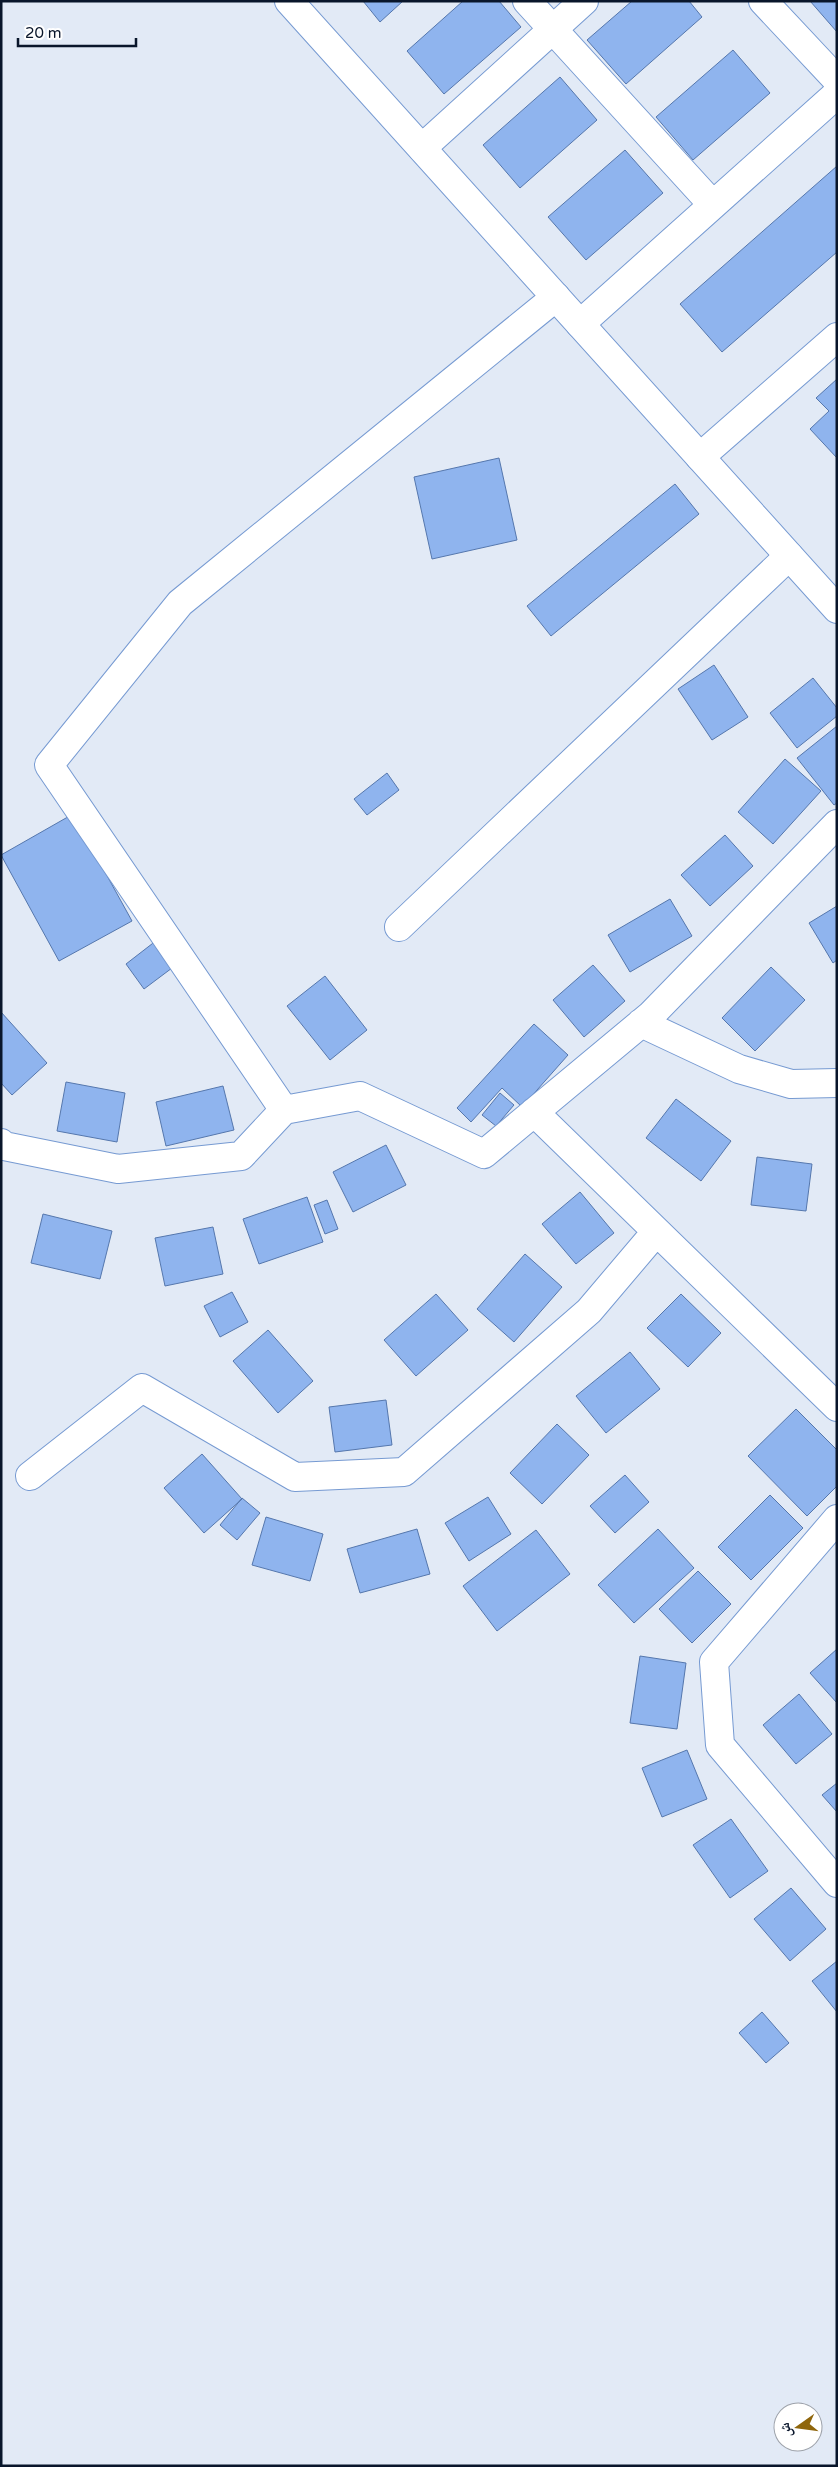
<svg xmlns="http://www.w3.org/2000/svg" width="838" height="2467" font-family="'Varela Round','Noto Naskh Arabic',sans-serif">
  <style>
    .building { fill: #8fb4ee; stroke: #5577ad }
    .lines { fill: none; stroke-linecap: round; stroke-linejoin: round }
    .minor-casing { stroke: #769ad2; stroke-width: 30 }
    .secondary-casing { stroke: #769ad2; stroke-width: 30 }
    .minor { stroke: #fff; stroke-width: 28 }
    .secondary { stroke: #fff; stroke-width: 28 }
  </style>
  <rect width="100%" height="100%" fill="#e2eaf6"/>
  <path class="building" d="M 363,1 L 403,1 L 380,22 Z
    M 463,1 L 499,1 L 521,27 L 444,94 L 407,51 Z
    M 632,1 L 689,1 L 702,17 L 626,84 L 587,40 Z
    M 810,1 L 837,1 L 837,32 Z
    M 733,50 L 770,93 L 693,160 L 656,117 Z
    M 560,77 L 597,120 L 520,188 L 483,145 Z
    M 625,150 L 663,193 L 586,260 L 548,217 Z
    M 837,166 L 837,252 L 722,352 L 680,304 Z
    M 837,379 L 837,458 L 810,429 L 829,411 L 816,398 Z
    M 499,458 L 517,540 L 432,559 L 414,477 Z
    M 675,484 L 699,514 L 551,636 L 527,606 Z
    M 714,665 L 748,717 L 712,740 L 678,689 Z
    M 813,678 L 837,708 L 837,716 L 797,748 L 770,713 Z
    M 837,726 L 837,803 L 834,805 L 797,758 Z
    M 785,759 L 821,791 L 773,844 L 738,812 Z
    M 387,773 L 399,790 L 367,815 L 354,799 Z
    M 73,814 L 132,921 L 59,961 L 1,855 Z
    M 725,835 L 753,866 L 710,906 L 681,875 Z
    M 670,899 L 692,936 L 630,972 L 608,935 Z
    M 837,906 L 837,960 L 833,963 L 809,923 Z
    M 157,940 L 176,965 L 144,989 L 126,964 Z
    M 593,965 L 625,1001 L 584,1037 L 553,1000 Z
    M 771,967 L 805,1000 L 755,1051 L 722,1018 Z
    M 325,976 L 367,1030 L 330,1060 L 287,1006 Z
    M 1,1012 L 47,1063 L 12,1095 L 1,1083 Z
    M 534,1024 L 568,1055 L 522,1107 L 502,1088 L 471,1122 L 457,1108 Z
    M 66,1082 L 125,1093 L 117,1142 L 57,1131 Z
    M 223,1086 L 234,1130 L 166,1146 L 156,1102 Z
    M 500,1093 L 514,1105 L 496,1126 L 482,1115 Z
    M 676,1099 L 731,1141 L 701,1181 L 646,1138 Z
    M 386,1145 L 406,1185 L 353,1212 L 333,1172 Z
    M 757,1157 L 812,1164 L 806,1211 L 751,1205 Z
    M 580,1192 L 614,1233 L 576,1264 L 542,1224 Z
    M 307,1197 L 323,1242 L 259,1264 L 243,1219 Z
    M 327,1200 L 338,1229 L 325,1234 L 314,1205 Z
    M 43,1214 L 112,1231 L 100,1279 L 31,1263 Z
    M 213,1227 L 223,1274 L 165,1286 L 155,1238 Z
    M 525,1254 L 562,1287 L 514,1342 L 477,1309 Z
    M 232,1292 L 248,1322 L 220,1337 L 204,1306 Z
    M 436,1294 L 468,1330 L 416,1376 L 384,1340 Z
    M 681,1294 L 721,1333 L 688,1367 L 647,1328 Z
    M 268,1330 L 313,1381 L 278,1413 L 233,1361 Z
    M 630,1352 L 660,1389 L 606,1433 L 576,1396 Z
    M 386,1400 L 392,1445 L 335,1452 L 329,1407 Z
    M 796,1409 L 837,1450 L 837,1486 L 807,1516 L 748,1456 Z
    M 557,1424 L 589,1455 L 542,1504 L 510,1473 Z
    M 202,1454 L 242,1499 L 204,1533 L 164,1488 Z
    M 625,1475 L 649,1502 L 615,1533 L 590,1506 Z
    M 770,1495 L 803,1528 L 751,1580 L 718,1547 Z
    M 488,1497 L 511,1534 L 469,1561 L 445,1523 Z
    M 242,1498 L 260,1513 L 237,1540 L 220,1525 Z
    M 266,1517 L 323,1534 L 310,1581 L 252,1565 Z
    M 417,1529 L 430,1574 L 360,1593 L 347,1549 Z
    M 658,1529 L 694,1568 L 634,1623 L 598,1585 Z
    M 536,1530 L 570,1574 L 497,1631 L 463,1586 Z
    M 698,1571 L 731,1604 L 692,1643 L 659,1609 Z
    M 837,1649 L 837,1703 L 810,1673 Z
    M 640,1656 L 686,1663 L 677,1729 L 630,1723 Z
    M 799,1694 L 832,1734 L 796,1764 L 763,1725 Z
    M 687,1750 L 707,1799 L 662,1817 L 642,1768 Z
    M 837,1783 L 837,1812 L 822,1795 Z
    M 731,1819 L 768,1871 L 730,1898 L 693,1845 Z
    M 791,1888 L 826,1929 L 790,1961 L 754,1919 Z
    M 837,1961 L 837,2012 L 812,1981 Z
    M 762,2012 L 789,2043 L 766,2063 L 739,2033 Z"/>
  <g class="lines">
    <defs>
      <path id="minor" d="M 527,1 L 713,205
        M 763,1 L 837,80
        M 422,148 L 584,1
        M 580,324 L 837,94
        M 700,457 L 837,337
        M 399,927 L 789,556
        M 641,1023 L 739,1069 L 791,1084 L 837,1083
        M 284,1110 L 49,765 L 180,603 L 556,297
        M 534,1112 L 837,1407
        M 1,1143 L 4,1146 L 118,1169 L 241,1156 L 284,1110 L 360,1096 L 484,1154 L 651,1015 L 837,824
        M 30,1476 L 142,1388 L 295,1477 L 404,1472 L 589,1311 L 656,1232
        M 837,1519 L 714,1662 L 720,1745 L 837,1883"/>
      <path id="secondary" d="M 289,1 L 837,609"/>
    </defs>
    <use href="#minor" class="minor-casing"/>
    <use href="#secondary" class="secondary-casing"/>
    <use href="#minor" class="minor"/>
    <use href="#secondary" class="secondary"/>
  </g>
  <rect width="838" height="2467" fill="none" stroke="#09162b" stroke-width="5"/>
  <g transform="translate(798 2427) rotate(256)"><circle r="24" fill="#ffffff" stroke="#9da2aa"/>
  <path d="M0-4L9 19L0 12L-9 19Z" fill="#8f660c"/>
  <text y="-8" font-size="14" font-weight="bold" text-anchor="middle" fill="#09162b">ش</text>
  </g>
  <path d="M18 38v8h118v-8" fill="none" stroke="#09162b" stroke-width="2.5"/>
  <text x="25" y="38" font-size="15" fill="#09162b" stroke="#ffffff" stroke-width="4" paint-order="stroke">20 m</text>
</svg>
